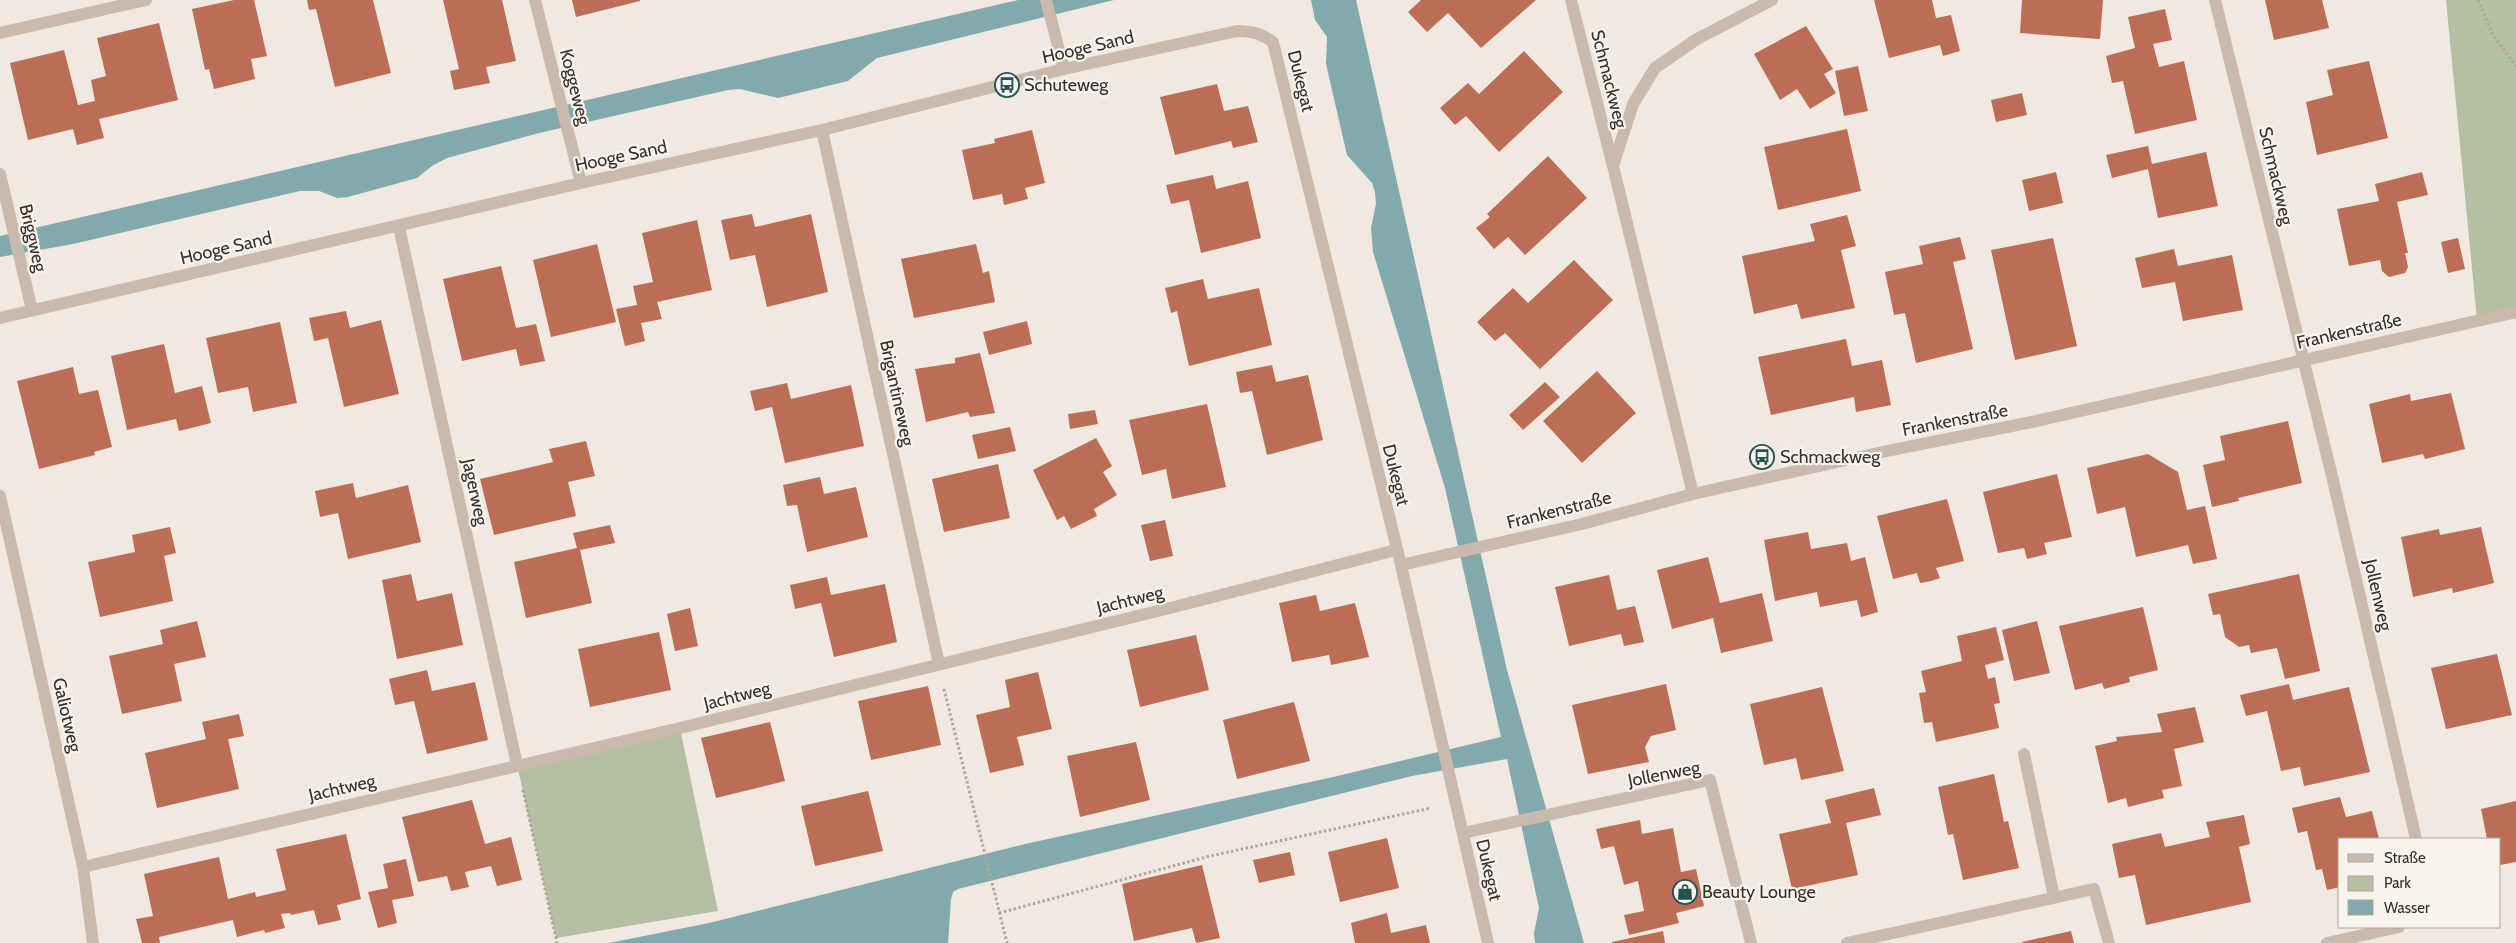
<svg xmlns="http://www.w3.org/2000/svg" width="2516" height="943" font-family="Cabin,sans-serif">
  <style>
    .green { fill: #b5bfa2 }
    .water { fill: #82aaac }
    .building { fill: #bb6e55 }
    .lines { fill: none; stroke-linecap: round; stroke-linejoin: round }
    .path { stroke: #b4a498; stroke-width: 3; stroke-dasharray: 2.5 2.5; stroke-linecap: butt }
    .minor { stroke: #c9baad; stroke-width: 12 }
    .labels { text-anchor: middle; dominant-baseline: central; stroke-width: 4.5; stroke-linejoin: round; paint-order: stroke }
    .street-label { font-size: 18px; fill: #382f2b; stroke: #f9f3ed }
    .poi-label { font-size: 18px; fill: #382f2b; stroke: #f9f3ed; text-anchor: start }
  </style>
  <rect width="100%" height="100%" fill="#f1e9e1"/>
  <path class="green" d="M 2446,0 L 2516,0 L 2516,312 L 2477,320 Z
    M 680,728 L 718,911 L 556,938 L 517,765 Z"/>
  <path class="water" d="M 1018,0 L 1114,0 L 877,58 L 848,81 L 778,98 L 740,89 L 728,90 L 539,133 L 447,158 L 432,166 L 417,178 L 348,197 L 337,198 L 319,191 L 300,191 L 73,244 L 0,257 L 0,236 Z
    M 1311,0 L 1356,0 L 1507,670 L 1584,943 L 1535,943 L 1534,933 L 1539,908 L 1507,759 L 1412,776 L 958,889 L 953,892 L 951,899 L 948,943 L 609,943 L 709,923 L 1025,844 L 1333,777 L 1501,737 L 1445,488 L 1373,252 L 1371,228 L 1376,204 L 1375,192 L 1372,183 L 1347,155 L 1326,64 L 1327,37 L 1315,20 Z"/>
  <path class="building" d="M 234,0 L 254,0 L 267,56 L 251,59 L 255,79 L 214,89 L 209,69 L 205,70 L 192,9 Z
    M 307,0 L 373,0 L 391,73 L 335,87 L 316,9 L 309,10 Z
    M 443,0 L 502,0 L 516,61 L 486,67 L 490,83 L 454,90 L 450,71 L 459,69 Z
    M 572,0 L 640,0 L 640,1 L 576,17 Z
    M 1421,0 L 1536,0 L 1481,48 L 1448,13 L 1427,32 L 1408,12 Z
    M 1874,0 L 1932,0 L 1936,18 L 1951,15 L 1960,51 L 1943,56 L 1940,45 L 1889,58 Z
    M 2022,0 L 2103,0 L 2100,39 L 2020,33 Z
    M 2265,0 L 2322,0 L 2329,28 L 2274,40 Z
    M 2165,9 L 2172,40 L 2153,44 L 2159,67 L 2184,61 L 2197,120 L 2135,134 L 2123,81 L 2112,83 L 2106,56 L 2135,48 L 2128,17 Z
    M 159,23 L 178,100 L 99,119 L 104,138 L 77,145 L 73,129 L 28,140 L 10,63 L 64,50 L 78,105 L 95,101 L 91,80 L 106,76 L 97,38 Z
    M 1806,26 L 1833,69 L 1824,74 L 1836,93 L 1810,109 L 1797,89 L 1780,100 L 1754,54 Z
    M 1524,51 L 1563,92 L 1499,152 L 1466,116 L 1455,125 L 1440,108 L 1468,83 L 1479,94 Z
    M 2369,61 L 2388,138 L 2317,155 L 2306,102 L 2333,95 L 2327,70 Z
    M 1858,66 L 1868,111 L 1844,116 L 1835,71 Z
    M 1217,84 L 1224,111 L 1248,106 L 1258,142 L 1233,148 L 1231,141 L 1175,155 L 1160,97 Z
    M 2022,93 L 2027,115 L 1996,122 L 1991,100 Z
    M 1847,129 L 1861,191 L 1778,210 L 1764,147 Z
    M 1032,130 L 1045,183 L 1025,188 L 1028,199 L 1004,205 L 1002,194 L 973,200 L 962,150 L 995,143 L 994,139 Z
    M 2148,146 L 2152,164 L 2206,152 L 2218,206 L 2158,218 L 2148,169 L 2112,178 L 2106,155 Z
    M 1548,156 L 1587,198 L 1525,255 L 1508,237 L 1494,249 L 1476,228 L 1490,217 L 1487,214 Z
    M 2056,172 L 2063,203 L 2029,211 L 2022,180 Z
    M 2422,172 L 2428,195 L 2397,202 L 2408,253 L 2405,253 L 2408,267 L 2405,273 L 2389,277 L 2382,271 L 2380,260 L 2349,266 L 2337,209 L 2379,201 L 2375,184 Z
    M 1213,175 L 1216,189 L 1248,181 L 1261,238 L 1201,253 L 1189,200 L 1171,204 L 1166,185 Z
    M 752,214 L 755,227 L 811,214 L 828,292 L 767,307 L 755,255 L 730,260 L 721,220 Z
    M 1847,215 L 1856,246 L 1841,250 L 1855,308 L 1801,319 L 1797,304 L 1754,314 L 1742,256 L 1815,241 L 1810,224 Z
    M 697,220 L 712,290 L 657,302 L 662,319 L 641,323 L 645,341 L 625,346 L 616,309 L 637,305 L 633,286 L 653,282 L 642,233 Z
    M 1960,237 L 1966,259 L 1953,262 L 1973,349 L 1916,363 L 1905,313 L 1894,315 L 1885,272 L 1923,264 L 1919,246 Z
    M 2053,238 L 2077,346 L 2015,360 L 1991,250 Z
    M 2458,238 L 2465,269 L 2448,273 L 2441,242 Z
    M 597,244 L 616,322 L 551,337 L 533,260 Z
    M 976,244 L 983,273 L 989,271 L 995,302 L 914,318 L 901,259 Z
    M 2174,249 L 2178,266 L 2232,255 L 2243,310 L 2183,321 L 2175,282 L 2142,288 L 2135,258 Z
    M 1574,260 L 1613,300 L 1540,369 L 1505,333 L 1495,341 L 1477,322 L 1513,288 L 1528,303 Z
    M 501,266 L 516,328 L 536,324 L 545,361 L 520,366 L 516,349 L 462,361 L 443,279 Z
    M 1203,279 L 1208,299 L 1259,288 L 1272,345 L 1189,366 L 1177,311 L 1171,313 L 1165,288 Z
    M 346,311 L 350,328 L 381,320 L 399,394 L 344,407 L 328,338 L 314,341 L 309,318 Z
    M 1027,321 L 1032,344 L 989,355 L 983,332 Z
    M 280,322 L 297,403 L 253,412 L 248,387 L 218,393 L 206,338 Z
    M 1846,339 L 1852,366 L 1882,360 L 1891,405 L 1856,412 L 1854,397 L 1771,415 L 1758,357 Z
    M 164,344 L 175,393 L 202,386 L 211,423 L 179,431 L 176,419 L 127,430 L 111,356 Z
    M 980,353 L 995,413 L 970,417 L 968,412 L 926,422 L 915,369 L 955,363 L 955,358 Z
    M 1272,365 L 1276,382 L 1308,375 L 1323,440 L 1267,455 L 1252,391 L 1240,393 L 1236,372 Z
    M 73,367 L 79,394 L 98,390 L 112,447 L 94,452 L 95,455 L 39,469 L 17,381 Z
    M 1597,371 L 1636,413 L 1582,463 L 1543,421 Z
    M 1545,382 L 1560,397 L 1523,430 L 1509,415 Z
    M 787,383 L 791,399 L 851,385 L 864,446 L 785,463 L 772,407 L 755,411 L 750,391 Z
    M 2451,393 L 2465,449 L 2425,459 L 2423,454 L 2382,463 L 2369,404 L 2410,394 L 2411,401 Z
    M 1207,404 L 1226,487 L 1172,499 L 1166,469 L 1142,475 L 1129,420 Z
    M 1095,410 L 1098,424 L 1070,429 L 1068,414 Z
    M 2288,421 L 2302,483 L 2238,498 L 2239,501 L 2212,507 L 2203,465 L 2225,460 L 2220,436 Z
    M 1010,427 L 1016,451 L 978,459 L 972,435 Z
    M 1096,438 L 1112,466 L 1103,472 L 1117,495 L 1094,509 L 1097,516 L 1071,529 L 1064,516 L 1057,520 L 1033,470 Z
    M 586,441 L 595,476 L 568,482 L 576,516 L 494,535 L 480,479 L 553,462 L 549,449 Z
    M 2148,454 L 2178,472 L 2187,510 L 2205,506 L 2217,559 L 2193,564 L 2188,545 L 2136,557 L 2125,507 L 2097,514 L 2087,468 Z
    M 998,464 L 1010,518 L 944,532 L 932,479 Z
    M 2057,474 L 2072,537 L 2044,543 L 2047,554 L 2027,559 L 2024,548 L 1998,553 L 1983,492 Z
    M 820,477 L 824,494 L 856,487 L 868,537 L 807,552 L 797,505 L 787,506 L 783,485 Z
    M 353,483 L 356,498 L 408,485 L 421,542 L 348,559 L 338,513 L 320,517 L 315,491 Z
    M 1947,499 L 1964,561 L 1936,568 L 1940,578 L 1931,581 L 1920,583 L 1917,573 L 1893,579 L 1877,516 Z
    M 1165,520 L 1173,556 L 1150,561 L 1141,525 Z
    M 610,525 L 615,543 L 580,550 L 592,603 L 526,618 L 514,562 L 577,548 L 573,533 Z
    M 170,527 L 176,553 L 164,556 L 173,601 L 100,617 L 88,562 L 135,552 L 132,535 Z
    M 2481,527 L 2494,583 L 2453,593 L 2452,588 L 2413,597 L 2401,537 L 2439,529 L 2440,535 Z
    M 1808,532 L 1811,549 L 1847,543 L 1851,561 L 1865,557 L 1878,612 L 1861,617 L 1857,600 L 1820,607 L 1817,592 L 1775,601 L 1764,540 Z
    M 1708,557 L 1720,603 L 1762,593 L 1773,641 L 1721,653 L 1713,618 L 1672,629 L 1657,570 Z
    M 411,574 L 417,601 L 452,593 L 463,645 L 397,659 L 382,580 Z
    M 2299,574 L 2320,671 L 2285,679 L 2277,648 L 2251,653 L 2249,645 L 2239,647 L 2225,637 L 2220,614 L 2213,615 L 2208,594 Z
    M 1609,575 L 1617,610 L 1635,606 L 1644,642 L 1624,646 L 1621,634 L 1569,646 L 1555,587 Z
    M 827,577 L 831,595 L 885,584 L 897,642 L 834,657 L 821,603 L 795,609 L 790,585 Z
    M 1316,595 L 1320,611 L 1355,603 L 1369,657 L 1331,665 L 1329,655 L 1292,662 L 1279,603 Z
    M 2143,607 L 2158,670 L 2129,677 L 2130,682 L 2104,689 L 2102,683 L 2075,690 L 2059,626 Z
    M 690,608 L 698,646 L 675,651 L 667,614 Z
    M 197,621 L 206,657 L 174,664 L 182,701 L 122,714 L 109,656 L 163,644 L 160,630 Z
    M 2037,621 L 2050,673 L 2014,681 L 2002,630 Z
    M 1996,627 L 2004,660 L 1985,665 L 1988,679 L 1995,677 L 2000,703 L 1994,704 L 1999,728 L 1936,742 L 1932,722 L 1924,723 L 1919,693 L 1926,692 L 1921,671 L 1962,661 L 1957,636 Z
    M 659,632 L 671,690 L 590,707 L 578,649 Z
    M 1196,635 L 1209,690 L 1140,707 L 1127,650 Z
    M 2497,654 L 2512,715 L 2446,729 L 2431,668 Z
    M 427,670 L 432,691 L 475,682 L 488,740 L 427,754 L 414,701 L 395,705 L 389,679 Z
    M 1038,672 L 1052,729 L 1017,737 L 1024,765 L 990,773 L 976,715 L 1010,707 L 1005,680 Z
    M 1666,684 L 1676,730 L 1651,736 L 1645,747 L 1649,762 L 1588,774 L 1572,705 Z
    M 2289,684 L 2293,700 L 2349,687 L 2370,772 L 2304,786 L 2300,767 L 2281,771 L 2267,711 L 2246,716 L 2240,695 Z
    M 928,686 L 941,745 L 871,760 L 858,701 Z
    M 1822,687 L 1844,771 L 1801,780 L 1796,758 L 1764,765 L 1750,704 Z
    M 1294,702 L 1310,761 L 1237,779 L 1223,720 Z
    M 2195,707 L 2204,742 L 2174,749 L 2182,786 L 2162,790 L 2164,798 L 2128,807 L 2126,798 L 2108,803 L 2095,746 L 2117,741 L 2116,737 L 2162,732 L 2157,714 Z
    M 239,714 L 244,736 L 228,739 L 239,789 L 157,808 L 145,753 L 206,739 L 202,722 Z
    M 770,722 L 785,781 L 716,798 L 701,738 Z
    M 1136,742 L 1150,800 L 1080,817 L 1067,756 Z
    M 1994,774 L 2004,822 L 2008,821 L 2019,868 L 1963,880 L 1953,834 L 1948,835 L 1938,787 Z
    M 1874,788 L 1881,815 L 1846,823 L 1858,875 L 1792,889 L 1779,834 L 1831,823 L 1825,800 Z
    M 868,791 L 883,851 L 815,866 L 801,806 Z
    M 2340,797 L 2346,817 L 2372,811 L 2379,839 L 2340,839 L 2340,887 L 2327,890 L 2322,869 L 2316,870 L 2307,831 L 2298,833 L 2292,808 Z
    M 472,800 L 485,844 L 511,837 L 522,880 L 497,886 L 491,866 L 465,872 L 469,887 L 451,891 L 447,876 L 418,882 L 402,817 Z
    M 2516,801 L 2516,862 L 2500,865 L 2500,839 L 2487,839 L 2481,809 Z
    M 2244,815 L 2250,844 L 2239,847 L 2251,902 L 2146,925 L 2135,875 L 2119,878 L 2112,844 L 2161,833 L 2165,847 L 2210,837 L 2206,822 Z
    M 1640,820 L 1642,834 L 1673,828 L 1681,872 L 1696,869 L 1704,906 L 1676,913 L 1679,923 L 1629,935 L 1624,915 L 1644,911 L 1638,881 L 1624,885 L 1614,846 L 1601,849 L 1596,829 Z
    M 346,834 L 361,899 L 337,905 L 341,920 L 318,925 L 314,910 L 291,915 L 290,913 L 281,914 L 285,928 L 265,933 L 264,930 L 237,937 L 233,920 L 159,937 L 160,943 L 142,943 L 136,919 L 153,916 L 144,874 L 219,857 L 228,899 L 255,892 L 256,897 L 286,890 L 276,849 Z
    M 1387,838 L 1399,888 L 1340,902 L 1328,852 Z
    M 1290,852 L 1295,875 L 1259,883 L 1253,860 Z
    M 406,859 L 414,896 L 392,900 L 397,923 L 378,928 L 368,892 L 388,888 L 383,864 Z
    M 1202,865 L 1220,938 L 1196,943 L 1192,928 L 1134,941 L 1122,884 Z
    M 1387,913 L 1391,933 L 1426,925 L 1430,943 L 1355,943 L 1351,923 Z
    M 1663,931 L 1665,943 L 1612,943 L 1612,942 Z
    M 2071,931 L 2074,943 L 2022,943 L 2022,942 Z"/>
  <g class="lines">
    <path class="path" d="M 2478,0 L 2493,35 L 2516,66
      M 944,689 L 1007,943
      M 523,790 L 557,943
      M 999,913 L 1210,856 L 1431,808"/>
    <path class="minor" d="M 535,0 L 581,183
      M 1046,0 L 1064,69
      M 1571,0 L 1613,166
      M 2215,0 L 2333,480 L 2416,839
      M 0,33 L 146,0
      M 822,130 L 939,664
      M 0,174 L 32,310
      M 399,227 L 517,765
      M 0,318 L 581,183 L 822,130 L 1064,69 L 1237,31 C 1252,31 1262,34 1273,42 L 1291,116 L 1401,565 L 1488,943
      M 1693,494 L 1613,166 L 1633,104 L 1655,68 L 1697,39 L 1772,0
      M 0,496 L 83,867 L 93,943
      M 1401,565 L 1582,524 L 1693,494 L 1887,451 L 2032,422 L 2516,312
      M 2024,754 L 2054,897
      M 1463,833 L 1710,780 L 1751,943
      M 83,867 L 680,728 L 1174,607 L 1396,550
      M 1847,943 L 2094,889 L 2109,943
      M 2327,943 L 2399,927"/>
  </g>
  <defs>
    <symbol id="bus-ring" viewBox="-11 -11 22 22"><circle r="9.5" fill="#f9f3ed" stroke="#245356" stroke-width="1.5"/><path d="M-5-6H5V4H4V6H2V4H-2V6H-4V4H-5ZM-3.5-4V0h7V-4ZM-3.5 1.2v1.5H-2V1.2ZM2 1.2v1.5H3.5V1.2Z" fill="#245356"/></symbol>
    <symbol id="shop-ring" viewBox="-11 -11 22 22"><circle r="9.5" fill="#f9f3ed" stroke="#245356" stroke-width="1.5"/><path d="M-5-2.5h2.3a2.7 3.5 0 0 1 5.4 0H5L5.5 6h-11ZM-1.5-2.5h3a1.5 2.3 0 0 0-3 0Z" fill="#245356"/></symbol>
  </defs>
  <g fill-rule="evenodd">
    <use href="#bus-ring" x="993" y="71" width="28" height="28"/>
    <use href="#bus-ring" x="1748" y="443" width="28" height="28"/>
    <use href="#shop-ring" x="1671" y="878" width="28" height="28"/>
  </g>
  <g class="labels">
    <g class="street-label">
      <text transform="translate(1088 47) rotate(-13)">Hooge Sand</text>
      <text transform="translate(1609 79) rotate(76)">Schmackweg</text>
      <text transform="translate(1301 81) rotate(76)">Dukegat</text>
      <text transform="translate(575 87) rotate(76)">Koggeweg</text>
      <text transform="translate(621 156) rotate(-12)">Hooge Sand</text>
      <text transform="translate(2276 176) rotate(77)">Schmackweg</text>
      <text transform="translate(33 238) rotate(77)">Briggweg</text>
      <text transform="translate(226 248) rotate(-13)">Hooge Sand</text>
      <text transform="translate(2349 331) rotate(-13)">Frankenstraße</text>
      <text transform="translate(897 393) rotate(78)">Brigantineweg</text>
      <text transform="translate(1955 420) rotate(-11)">Frankenstraße</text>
      <text transform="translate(1396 475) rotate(76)">Dukegat</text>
      <text transform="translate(475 492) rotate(78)">Jagerweg</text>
      <text transform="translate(1559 510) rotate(-14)">Frankenstraße</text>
      <text transform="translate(2378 595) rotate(77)">Jollenweg</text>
      <text transform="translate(1130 600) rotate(-14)">Jachtweg</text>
      <text transform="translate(737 696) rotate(-14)">Jachtweg</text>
      <text transform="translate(67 715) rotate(77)">Galiotweg</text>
      <text transform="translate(1664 774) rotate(-11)">Jollenweg</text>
      <text transform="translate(342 788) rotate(-13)">Jachtweg</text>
      <text transform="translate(1489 870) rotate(77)">Dukegat</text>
    </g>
    <g class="poi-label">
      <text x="1024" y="85">Schuteweg</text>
      <text x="1780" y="457">Schmackweg</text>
      <text x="1702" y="892">Beauty Lounge</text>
    </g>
  </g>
  <rect x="2338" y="838" width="162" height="90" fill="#f9f3ed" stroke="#aca59f"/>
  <rect x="2348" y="854" width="25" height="8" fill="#c9baad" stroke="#aca59f"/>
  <text x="2384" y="863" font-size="15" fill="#382f2b">Straße</text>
  <rect x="2348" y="876" width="25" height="15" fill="#b5bfa2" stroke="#aca59f"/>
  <text x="2384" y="888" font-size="15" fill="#382f2b">Park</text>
  <rect x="2348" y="900" width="25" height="15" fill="#82aaac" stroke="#aca59f"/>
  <text x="2384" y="913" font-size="15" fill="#382f2b">Wasser</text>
</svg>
